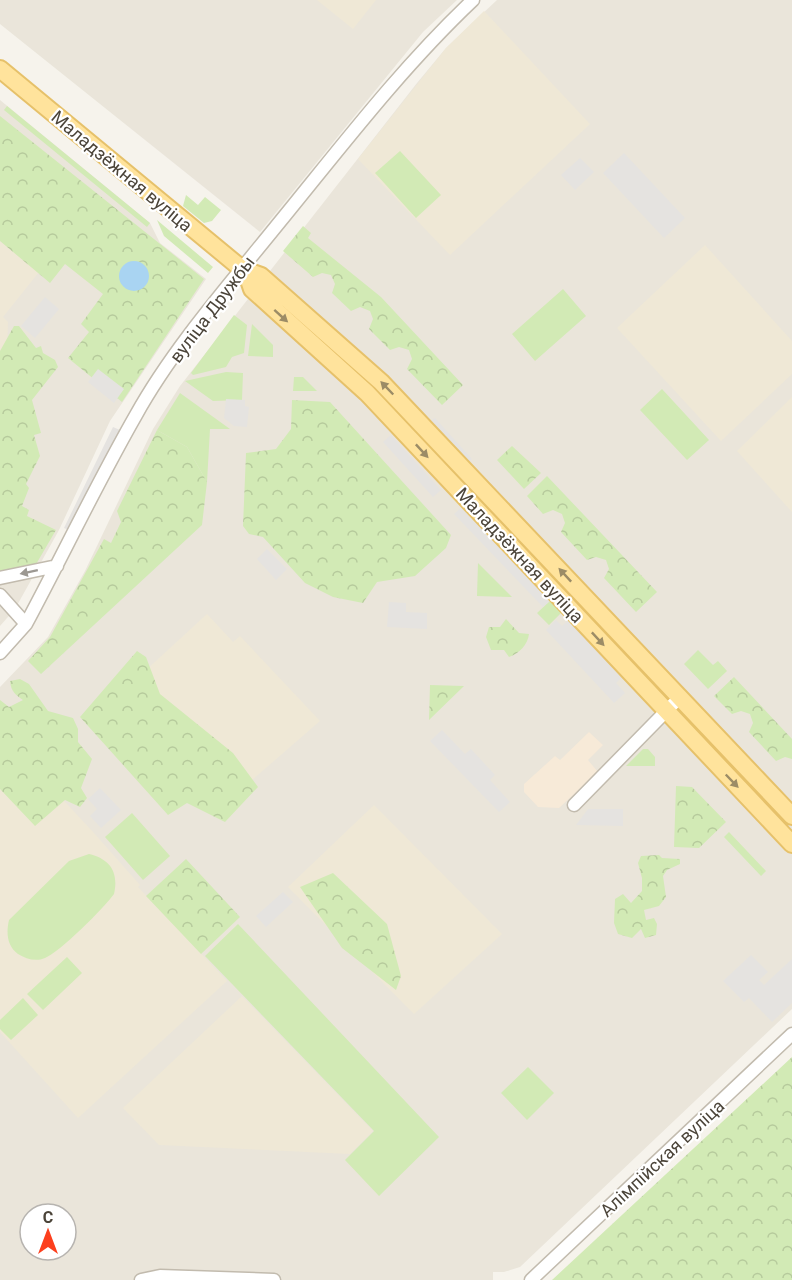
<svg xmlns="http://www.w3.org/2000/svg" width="792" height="1280" font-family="Roboto,sans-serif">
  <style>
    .residential { fill: #eae5da; fill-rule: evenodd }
    .commercial { fill: #f7ead8 }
    .education { fill: #efe8d6 }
    .grass { fill: #d2eab5 }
    .forest { fill: url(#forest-crowns) }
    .parking { fill: #e5e3e0 }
    .water { fill: #a9d4f2 }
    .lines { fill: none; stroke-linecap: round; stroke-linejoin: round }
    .minor-casing { stroke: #c2bbae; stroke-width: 15 }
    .major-casing { stroke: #e6c16a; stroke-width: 20 }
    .minor { stroke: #fff; stroke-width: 12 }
    .major { stroke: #ffe39c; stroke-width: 16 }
    .oneway { fill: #9c8c66 }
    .oneway2 { fill: #9c9892 }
    .labels { text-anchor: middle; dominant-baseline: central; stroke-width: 4.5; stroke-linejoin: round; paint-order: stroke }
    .street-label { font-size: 18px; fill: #4b4439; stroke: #fff }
  </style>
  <defs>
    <pattern id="forest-crowns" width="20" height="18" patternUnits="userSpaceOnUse" patternTransform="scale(1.5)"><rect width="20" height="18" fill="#d2eab5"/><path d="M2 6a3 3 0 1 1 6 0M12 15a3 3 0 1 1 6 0" fill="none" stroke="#b6ca9c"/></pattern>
  </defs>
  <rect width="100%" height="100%" fill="#f6f3ec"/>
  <path class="residential" d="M 0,0 L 457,0 L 423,32 L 260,232 L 0,24 Z
    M 497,0 L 792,0 L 792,1009 L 520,1267 L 504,1272 L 493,1272 L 493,1280 L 0,1280 L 0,687 L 48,637 L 85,571 L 153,429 L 180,386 L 417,83 L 446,48 ZM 30,1214 L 66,1214 L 66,1250 L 30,1250 Z
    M 0,100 L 150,223 L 160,243 L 206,279 L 110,421 L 59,530 L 15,609 L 0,626 Z"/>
  <path class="commercial" d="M 589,732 L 603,745 L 588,760 L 598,772 L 559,808 L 538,807 L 524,792 L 524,784 L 555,756 L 560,760 Z"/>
  <path class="education" d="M 317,0 L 376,0 L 353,29 Z
    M 484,11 L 590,124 L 450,255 L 358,159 L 446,48 Z
    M 0,241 L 39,272 L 3,317 L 8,322 L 7,353 L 0,364 Z
    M 705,245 L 792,341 L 792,374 L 721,441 L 617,328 Z
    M 792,397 L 792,512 L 737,451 Z
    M 207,614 L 233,642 L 240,636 L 320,721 L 213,814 L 107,706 Z
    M 0,732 L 93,832 L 140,885 L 138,887 L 227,981 L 78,1118 L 0,1032 Z
    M 374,805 L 502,934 L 414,1014 L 288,887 Z
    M 242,996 L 373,1131 L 350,1154 L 159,1145 L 123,1108 Z"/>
  <path class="grass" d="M 7,106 L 150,223 L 147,227 L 4,110 Z
    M 400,151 L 441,195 L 416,218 L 375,173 Z
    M 186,195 L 198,205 L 205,197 L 221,210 L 212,221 L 204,223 L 183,206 Z
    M 157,220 L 213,267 L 208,273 L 164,236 Z
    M 563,289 L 586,316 L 535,361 L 512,334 Z
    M 234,315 L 247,325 L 244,353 L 232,357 L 226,367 L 193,375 L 191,373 Z
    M 252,324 L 273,345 L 273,357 L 248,356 Z
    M 226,372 L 243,373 L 242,400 L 213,401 L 185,381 Z
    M 294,377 L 303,377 L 317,391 L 293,391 Z
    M 662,389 L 709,440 L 687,460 L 640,410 Z
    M 180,393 L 230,429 L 210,429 L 207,482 L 187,447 L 157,430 Z
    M 478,563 L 512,597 L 477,596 Z
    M 551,600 L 557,600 L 562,606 L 561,613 L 549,625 L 537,613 Z
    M 698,650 L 713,665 L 718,661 L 727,671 L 708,689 L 684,664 Z
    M 643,749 L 648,749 L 655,757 L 655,766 L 626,766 Z
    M 132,813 L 170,856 L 143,880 L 105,837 Z
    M 729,832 L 766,871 L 761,876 L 724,837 Z
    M 89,854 C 110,859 119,872 114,894 C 105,907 59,953 45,958 C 36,962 26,959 18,954 C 7,946 6,933 9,920 L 69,861 Z
    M 238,924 L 439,1137 L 379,1196 L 345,1160 L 374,1131 L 205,956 Z
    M 67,957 L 82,973 L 43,1010 L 27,994 Z
    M 23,998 L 38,1015 L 11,1040 L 0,1029 L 0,1020 Z
    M 528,1067 L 554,1093 L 527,1120 L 501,1093 Z"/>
  <path class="forest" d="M 0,116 L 204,279 L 122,402 L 68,358 L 89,332 L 81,324 L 103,294 L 65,264 L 50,283 L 0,241 Z
    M 303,226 L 311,233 L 308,238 L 381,297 L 463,385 L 442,405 L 407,369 L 412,359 L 409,350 L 399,347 L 390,350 L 369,329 L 373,319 L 370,311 L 360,307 L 351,311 L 332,293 L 335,284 L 331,275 L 322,273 L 313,277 L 283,251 Z
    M 14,326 L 19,326 L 36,348 L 41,346 L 43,353 L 55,360 L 58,367 L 32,400 L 41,433 L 34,435 L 40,456 L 26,484 L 29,488 L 22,506 L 29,510 L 27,516 L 56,530 L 35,566 L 0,573 L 0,351 Z
    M 292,400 L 330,402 L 451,535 L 446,548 L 415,576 L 377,582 L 363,603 L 333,597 L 305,583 L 263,537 L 249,534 L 243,526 L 246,453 L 276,449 L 291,429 Z
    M 157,430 L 187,447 L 207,482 L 202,525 L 41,674 L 28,661 L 50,637 L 104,539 L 111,543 L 121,522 L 117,511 Z
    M 512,446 L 541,473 L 524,489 L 497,460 Z
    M 547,476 L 657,592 L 636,612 L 604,578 L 609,569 L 606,560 L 596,557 L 587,560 L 561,532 L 565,523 L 562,514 L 553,510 L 543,514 L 527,496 Z
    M 506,619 L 519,633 L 529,634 C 528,644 519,654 509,657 L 504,650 L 491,650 L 486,637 L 489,627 L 500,627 Z
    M 137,651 L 146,657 L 160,694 L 233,753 L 258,787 L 225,822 L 187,803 L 168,815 L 80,717 Z
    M 734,677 L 792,739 L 792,759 L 785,757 L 776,761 L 749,732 L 753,723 L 750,714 L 741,711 L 732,714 L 714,696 Z
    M 20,679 L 29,684 L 48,711 L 73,718 L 78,729 L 78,742 L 92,759 L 81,788 L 87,798 L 80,807 L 65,800 L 35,826 L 0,789 L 0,700 L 9,707 L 23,700 C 16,695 11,692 10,681 Z
    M 430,685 L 464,686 L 429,720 Z
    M 676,786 L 692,787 L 726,822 L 699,848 L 674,847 Z
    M 659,855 L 662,858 L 680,859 L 680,864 L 667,870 L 663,876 L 666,897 L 659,906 L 644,910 L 646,920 L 654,918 L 657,924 L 656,935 L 645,938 L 641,929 L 632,938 L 618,934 L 614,923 L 615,899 L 623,894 L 631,903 L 642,891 L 642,878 L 638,863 L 641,856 Z
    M 186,859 L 240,917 L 201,954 L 146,896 Z
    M 333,873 L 387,924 L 401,976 L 396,990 L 342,948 L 300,887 Z
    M 792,1057 L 792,1280 L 552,1280 Z"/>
  <path class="parking" d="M 624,153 L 685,218 L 664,238 L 603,173 Z
    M 580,158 L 594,172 L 575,190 L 561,175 Z
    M 45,297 L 59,309 L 35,338 L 21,326 Z
    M 98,369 L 124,389 L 114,403 L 88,382 Z
    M 226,399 L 245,400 L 245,406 L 249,407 L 247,427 L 234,426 L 224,418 Z
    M 435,418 L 472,459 L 465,465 L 427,423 Z
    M 113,427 L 120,430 L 71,531 L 64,528 Z
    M 391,435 L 441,490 L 433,497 L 383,442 Z
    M 462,507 L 551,600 L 543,607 L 454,514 Z
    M 267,549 L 287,569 L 276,580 L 257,559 Z
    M 389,602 L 406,603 L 406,612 L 427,613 L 427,629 L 387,627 Z
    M 570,619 L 623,676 L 616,683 L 625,693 L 614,703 L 546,630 L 556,620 L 562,626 Z
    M 442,730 L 465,754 L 471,749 L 495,775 L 490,780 L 510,802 L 499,812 L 430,741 Z
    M 100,788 L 121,810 L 101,828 L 90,816 L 97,809 L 88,799 Z
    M 588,809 L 623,809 L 623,826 L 576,825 Z
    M 283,892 L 293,902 L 266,927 L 256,916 Z
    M 751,955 L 768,972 L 759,980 L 764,985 L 792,959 L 792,1003 L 772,1022 L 749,998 L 744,1002 L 723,981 Z"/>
  <path class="water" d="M119 276a15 15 0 1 1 30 0a15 15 0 1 1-30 0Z"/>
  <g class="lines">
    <defs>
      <path id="minor" d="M 0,578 L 57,566
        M 0,595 L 26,624
        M 0,653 L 26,624 C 63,555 97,483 136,415 C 172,350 227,287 274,229 C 338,151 399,70 473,0
        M 574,805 L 680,697
        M 141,1280 L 160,1276 L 274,1280
        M 531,1280 L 792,1034"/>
      <path id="major" d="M 0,69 L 242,269 L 261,276 L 381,382 L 792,816
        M 246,271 L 252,289 L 367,393 L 792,844"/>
    </defs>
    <use href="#minor" class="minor-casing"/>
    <use href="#major" class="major-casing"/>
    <use href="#minor" class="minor"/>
    <use href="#major" class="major"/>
  </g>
  <defs><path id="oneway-solid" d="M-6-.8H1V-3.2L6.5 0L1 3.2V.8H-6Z" transform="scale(1.5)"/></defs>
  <g class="oneway">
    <use href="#oneway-solid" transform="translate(281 316) rotate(42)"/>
    <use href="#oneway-solid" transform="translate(387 388) rotate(-134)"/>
    <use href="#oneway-solid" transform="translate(422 451) rotate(47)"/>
    <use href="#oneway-solid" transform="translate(565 575) rotate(-133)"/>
    <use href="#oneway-solid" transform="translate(598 639) rotate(47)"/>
    <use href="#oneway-solid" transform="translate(732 781) rotate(46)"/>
  </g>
  <use class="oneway2" href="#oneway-solid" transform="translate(29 572) rotate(168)"/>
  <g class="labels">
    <g class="street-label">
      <text transform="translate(122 171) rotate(40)">Маладзёжная вуліца</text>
      <text transform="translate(212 309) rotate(-53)">вуліца Дружбы</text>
      <text transform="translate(520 555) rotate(47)">Маладзёжная вуліца</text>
      <text transform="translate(662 1158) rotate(-43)">Алімпійская вуліца</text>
    </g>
  </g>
  <g transform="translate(48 1232)"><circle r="28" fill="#ffffff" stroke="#b7b4b0" stroke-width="1.5"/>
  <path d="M0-4.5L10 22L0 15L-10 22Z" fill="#fc3f1d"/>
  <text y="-9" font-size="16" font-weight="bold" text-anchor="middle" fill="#4b4439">С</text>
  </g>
</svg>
